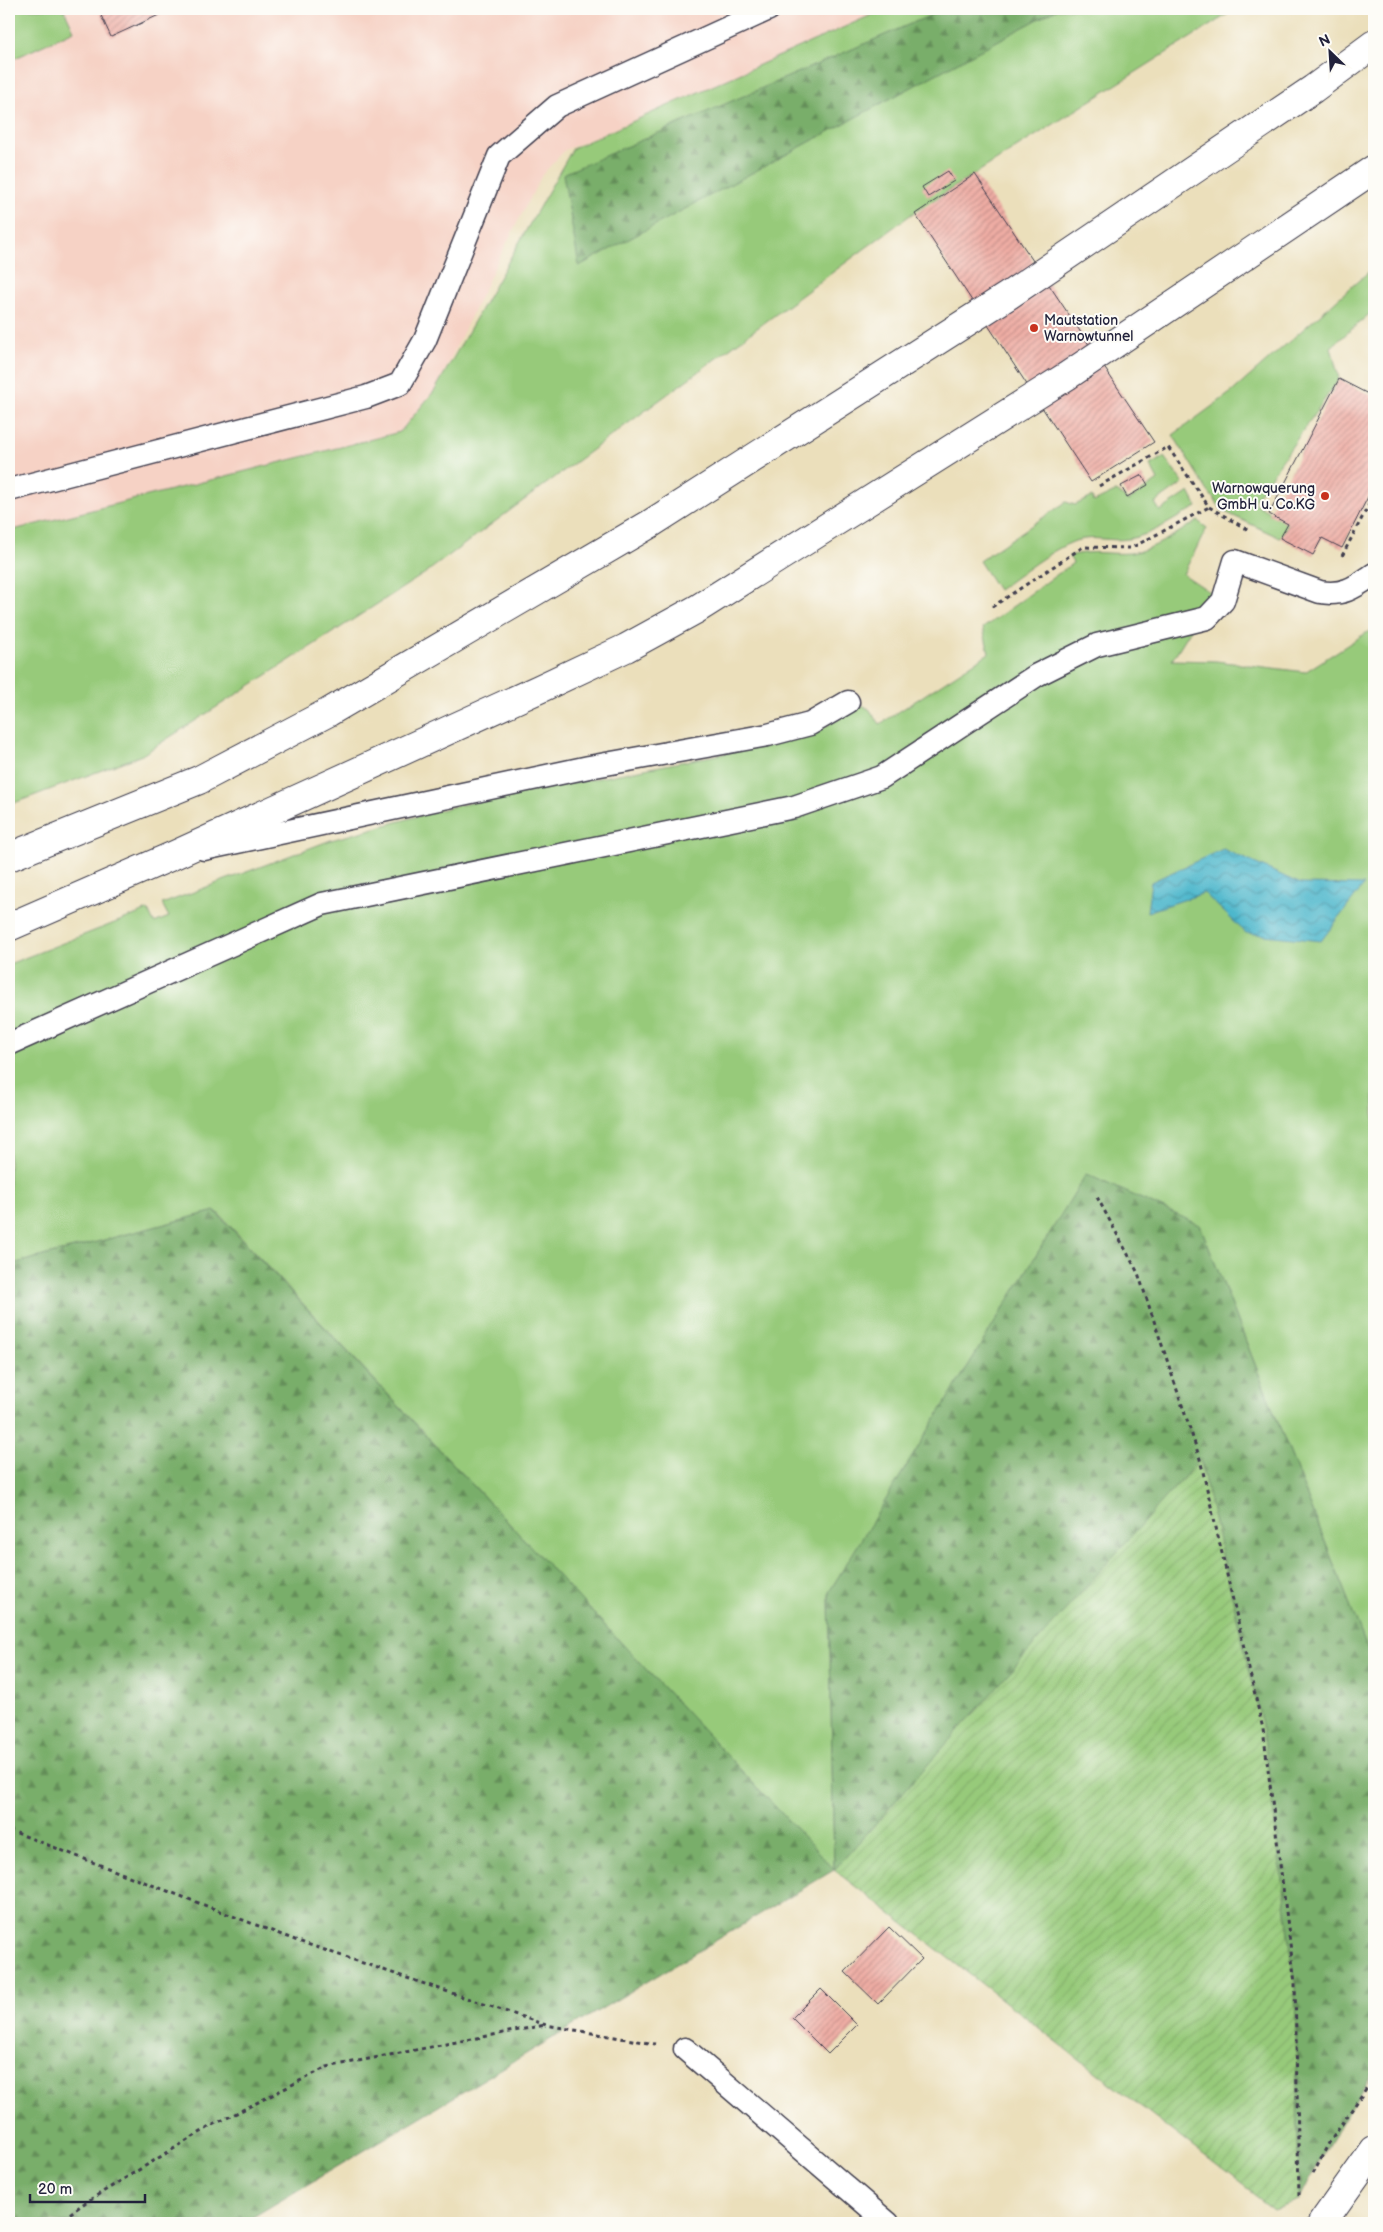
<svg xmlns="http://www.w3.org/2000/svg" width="1383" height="2232" font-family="'Balsamiq Sans',sans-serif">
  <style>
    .built { fill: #f6d2c5 }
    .grass { fill: #97ca7a; stroke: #5c765a }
    .forest { fill: url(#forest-firs); stroke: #4e6852 }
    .garden { fill: url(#garden-furrows); stroke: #5c765a }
    .water { fill: url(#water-waves); stroke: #386c84 }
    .building { fill: url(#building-hatch) }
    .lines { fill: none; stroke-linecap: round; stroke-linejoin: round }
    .service-casing { stroke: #403e4e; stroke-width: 25 }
    .tertiary-casing { stroke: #403e4e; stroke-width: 30 }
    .trunk-casing { stroke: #403e4e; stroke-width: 30 }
    .path { stroke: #403e4e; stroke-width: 3; stroke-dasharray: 4 4; stroke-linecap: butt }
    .service { stroke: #fff; stroke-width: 22 }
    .tertiary { stroke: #fff; stroke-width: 28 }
    .trunk { stroke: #fff; stroke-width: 28 }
    .poi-dot { fill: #c8321e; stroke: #fdfcf7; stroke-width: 2 }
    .labels { text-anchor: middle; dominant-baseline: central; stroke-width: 4; stroke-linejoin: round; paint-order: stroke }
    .poi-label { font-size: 14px; fill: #22223b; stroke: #fdfcf7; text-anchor: start }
  </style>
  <defs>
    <pattern id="forest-firs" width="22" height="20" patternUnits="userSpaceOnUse" patternTransform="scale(1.25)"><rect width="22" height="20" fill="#79ae6a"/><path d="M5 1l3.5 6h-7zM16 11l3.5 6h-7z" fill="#638d58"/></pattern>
    <pattern id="garden-furrows" width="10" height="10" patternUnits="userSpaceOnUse" patternTransform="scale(1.25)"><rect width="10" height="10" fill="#97ca7a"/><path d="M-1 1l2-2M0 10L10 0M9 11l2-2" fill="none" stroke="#82ad6a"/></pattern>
    <pattern id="water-waves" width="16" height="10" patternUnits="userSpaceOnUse" patternTransform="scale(1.25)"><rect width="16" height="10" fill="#4eb7cc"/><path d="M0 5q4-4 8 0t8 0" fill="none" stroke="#4094a7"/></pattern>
    <pattern id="building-hatch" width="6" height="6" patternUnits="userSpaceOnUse" patternTransform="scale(1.25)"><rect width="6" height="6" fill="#efada4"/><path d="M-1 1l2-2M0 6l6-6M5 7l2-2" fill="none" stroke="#c18c87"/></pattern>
  </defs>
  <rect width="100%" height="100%" fill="#fdfcf7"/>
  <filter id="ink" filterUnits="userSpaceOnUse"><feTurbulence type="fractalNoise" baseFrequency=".02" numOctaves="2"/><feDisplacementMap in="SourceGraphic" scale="10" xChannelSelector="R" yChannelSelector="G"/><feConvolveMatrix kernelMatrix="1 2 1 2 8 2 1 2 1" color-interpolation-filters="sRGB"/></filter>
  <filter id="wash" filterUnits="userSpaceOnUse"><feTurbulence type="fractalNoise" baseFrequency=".0096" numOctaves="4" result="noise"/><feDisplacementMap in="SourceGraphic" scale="20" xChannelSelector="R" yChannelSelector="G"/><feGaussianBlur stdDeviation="1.12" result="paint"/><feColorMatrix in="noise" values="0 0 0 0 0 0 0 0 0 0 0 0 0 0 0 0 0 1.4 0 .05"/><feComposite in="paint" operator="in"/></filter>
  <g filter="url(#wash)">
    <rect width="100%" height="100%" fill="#ebdfbb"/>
    <path class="built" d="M 9,9 L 887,9 L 565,150 L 542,175 L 501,254 L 433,395 L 402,438 L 9,549 Z"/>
    <path class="grass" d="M 9,9 L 64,9 L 74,31 L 9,61 Z
      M 885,9 L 1236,9 L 913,213 L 424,574 L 142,755 L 9,805 L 9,531 L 400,432 L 435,390 L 573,148 Z
      M 1374,267 L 1374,310 L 1331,347 L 1339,379 L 1253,502 L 1288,524 L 1280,538 L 1223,511 L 1207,490 L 1173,435 L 1233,391 Z
      M 1164,457 L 1183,483 L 1155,503 L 1160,511 L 1189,492 L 1197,507 C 1174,518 1154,535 1128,539 C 1111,542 1093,535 1075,541 C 1048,551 1022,574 998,590 L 979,561 L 1066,502 L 1075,505 L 1092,497 L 1094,502 L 1117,491 L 1128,501 L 1158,480 L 1150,465 Z
      M 1198,521 L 1207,528 L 1183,574 L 1213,594 L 1172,660 L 1216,661 L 1305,672 L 1374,628 L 1374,1666 L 1200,1225 L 829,1592 L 834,1870 L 216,1211 L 9,1265 L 9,964 L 148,910 L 154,923 L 169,917 L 162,904 L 331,840 L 455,806 L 768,745 L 819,730 L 862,705 L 869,709 L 880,724 L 989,653 L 983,628 L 1073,563 L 1069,556 C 1094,549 1108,555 1131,553 C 1154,550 1178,532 1198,521 Z"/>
    <path class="forest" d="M 945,9 L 1057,9 L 579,266 L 563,174 Z
      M 1086,1174 L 1200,1225 L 1374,1666 L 1374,2071 L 1329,2143 L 1299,2200 L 1295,1983 L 1263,1729 L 1200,1460 L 834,1870 L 243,2223 L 9,2223 L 9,1265 L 215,1211 L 834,1869 L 829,1592 Z"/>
    <path class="garden" d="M 1200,1459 L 1263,1729 L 1295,1983 L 1299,2200 L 1274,2209 L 834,1870 Z"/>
    <path class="water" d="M 1223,849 L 1301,884 L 1364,885 L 1321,941 L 1246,933 L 1204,893 L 1147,912 L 1151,882 Z"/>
    <g id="blocks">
      <path class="building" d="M 98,9 L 172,9 L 111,37 Z
        M 948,171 L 954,181 L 928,197 L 922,187 Z
        M 975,174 L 1154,442 L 1091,482 L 915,214 Z
        M 1339,379 L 1374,397 L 1374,485 L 1342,548 L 1322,538 L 1313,555 L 1280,538 L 1288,524 L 1269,514 Z
        M 1142,475 L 1148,485 L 1127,497 L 1121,486 Z
        M 889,1927 L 922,1959 L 878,2004 L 845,1972 Z
        M 821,1989 L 857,2025 L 828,2054 L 792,2018 Z"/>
    </g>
  </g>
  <g filter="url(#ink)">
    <use href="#blocks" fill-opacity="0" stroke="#403e4e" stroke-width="1"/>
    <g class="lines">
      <defs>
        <path id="service" d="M 9,490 L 366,397 L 400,384 L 425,340 L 499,156 L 557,106 L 769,9
          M 204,849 L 589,767 L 768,735 L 810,724 L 848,702
          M 9,1044 L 322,904 L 794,807 L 882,777 L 1037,675 L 1097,645 L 1207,618 L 1223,601 L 1235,561 L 1320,592 C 1344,596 1355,587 1374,574
          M 685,2049 L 888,2223"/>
        <path id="tertiary" d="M 1322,2223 L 1374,2150"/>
        <path id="trunk" d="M 9,857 L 199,780 L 329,712 L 650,524 L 1009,295 L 1313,89 L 1374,44
          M 9,927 L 172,856 L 539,689 L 626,648 L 697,609 L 1067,376 L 1374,169"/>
      </defs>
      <use href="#service" class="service-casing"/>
      <use href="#tertiary" class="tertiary-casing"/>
      <use href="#trunk" class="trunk-casing"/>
      <path class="path" d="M 1099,486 L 1168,447 L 1209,507 L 1250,531
        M 1342,556 L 1374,495
        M 992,607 L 1083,547 L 1131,548 L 1209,507
        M 1097,1197 L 1138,1273 L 1200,1459 L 1263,1729 L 1295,1983 L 1299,2195
        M 9,1830 L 295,1940 L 546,2025 L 655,2044
        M 1313,2173 L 1329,2143 L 1374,2077
        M 57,2223 L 86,2202 L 211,2126 L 327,2067 L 545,2025"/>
      <use href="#service" class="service"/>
      <use href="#tertiary" class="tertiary"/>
      <use href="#trunk" class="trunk"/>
    </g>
  </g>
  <g class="poi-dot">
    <circle cx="1034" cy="328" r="5"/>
    <circle cx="1325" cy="496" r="5"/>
  </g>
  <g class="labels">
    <g class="poi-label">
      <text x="1044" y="320">Mautstation<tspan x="1044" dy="16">Warnowtunnel</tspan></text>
      <text x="1315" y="488" text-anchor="end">Warnowquerung<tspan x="1315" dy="16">GmbH u. Co.KG</tspan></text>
    </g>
  </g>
  <rect width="1383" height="2232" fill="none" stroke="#fdfcf7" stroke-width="30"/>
  <g transform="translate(1330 52) rotate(335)" stroke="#fdfcf7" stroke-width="4" paint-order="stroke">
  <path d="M0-4L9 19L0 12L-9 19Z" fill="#22223b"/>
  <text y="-8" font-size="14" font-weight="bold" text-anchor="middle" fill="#22223b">N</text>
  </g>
  <path d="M30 2194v8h115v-8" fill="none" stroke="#22223b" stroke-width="2.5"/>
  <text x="38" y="2194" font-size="15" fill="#22223b" stroke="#fdfcf7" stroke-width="4" paint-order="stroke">20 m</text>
</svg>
